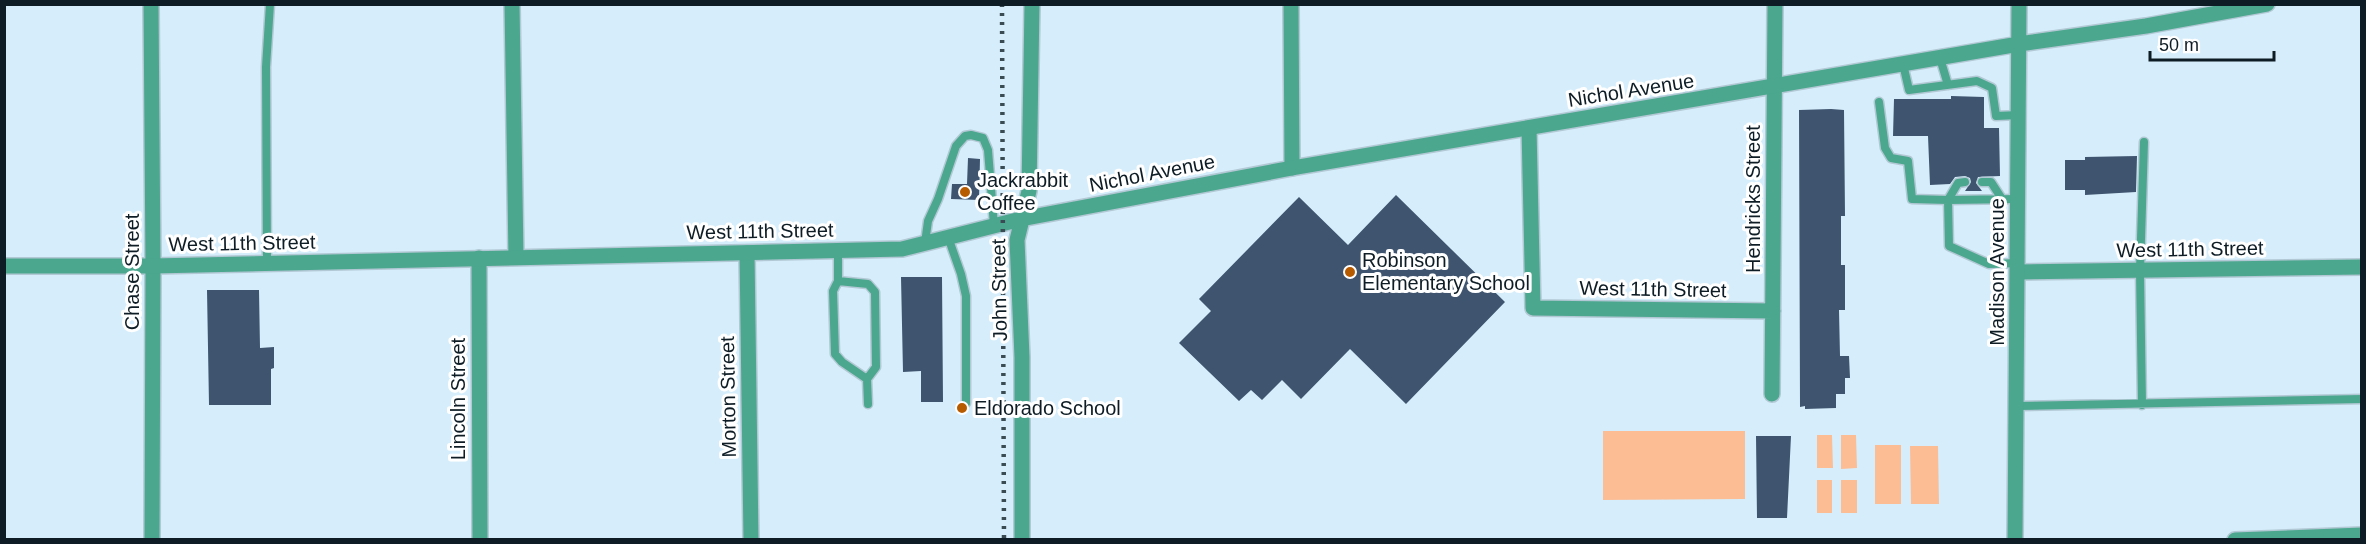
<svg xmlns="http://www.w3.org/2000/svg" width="2366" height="544" font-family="Helvetica,sans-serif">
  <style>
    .green { fill: #fcbd95 }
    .building { fill: #3e546f }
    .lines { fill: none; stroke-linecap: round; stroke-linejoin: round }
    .service-casing { stroke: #b2c8d4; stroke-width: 11 }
    .minor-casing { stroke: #b2c8d4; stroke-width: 18 }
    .tertiary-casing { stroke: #b2c8d4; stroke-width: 18 }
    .service { stroke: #4ba78e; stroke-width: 8 }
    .minor { stroke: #4ba78e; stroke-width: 15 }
    .tertiary { stroke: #4ba78e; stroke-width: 15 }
    .rail { stroke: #3a4b54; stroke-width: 4.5; stroke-dasharray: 3 6; stroke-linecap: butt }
    .poi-dot { fill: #b75b00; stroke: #fff; stroke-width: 2 }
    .labels { text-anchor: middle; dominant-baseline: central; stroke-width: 6; stroke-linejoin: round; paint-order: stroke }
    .street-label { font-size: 20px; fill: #0e1d25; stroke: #fff }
    .poi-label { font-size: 20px; fill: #0e1d25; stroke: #fff; text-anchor: start }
  </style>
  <rect width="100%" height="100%" fill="#d6eefb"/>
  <path class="green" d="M 1603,431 L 1745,431 L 1745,499 L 1603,500 Z
    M 1817,435 L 1832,435 L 1833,468 L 1817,468 Z
    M 1841,435 L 1856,435 L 1857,468 L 1841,469 Z
    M 1875,445 L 1901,445 L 1901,504 L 1875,504 Z
    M 1910,446 L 1938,446 L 1939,504 L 1911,504 Z
    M 1817,480 L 1832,480 L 1832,513 L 1817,513 Z
    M 1841,480 L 1857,480 L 1857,513 L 1841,513 Z"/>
  <path class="building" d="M 1951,96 L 1984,97 L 1984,128 L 1999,128 L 2000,176 L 1978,177 L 1976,183 L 1982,191 L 1965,191 L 1971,182 L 1970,178 L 1965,176 L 1955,177 L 1950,184 L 1930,185 L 1928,136 L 1893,136 L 1894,99 L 1951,99 Z
    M 1831,109 L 1844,110 L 1845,216 L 1841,216 L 1841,265 L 1845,265 L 1845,310 L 1839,310 L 1840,356 L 1849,356 L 1850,378 L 1845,378 L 1845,394 L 1836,394 L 1836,408 L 1805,409 L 1805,406 L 1800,407 L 1799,110 Z
    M 2137,156 L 2136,192 L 2085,195 L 2085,190 L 2065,190 L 2065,160 L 2085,160 L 2085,157 Z
    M 968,158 L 980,159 L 979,200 L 951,199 L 952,184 L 967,184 Z
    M 1396,195 L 1505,302 L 1406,404 L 1350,349 L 1301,399 L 1282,380 L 1262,400 L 1251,390 L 1239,401 L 1179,343 L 1211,311 L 1199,299 L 1299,197 L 1348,245 Z
    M 901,277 L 942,277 L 943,402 L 921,402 L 921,371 L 903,372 Z
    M 207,290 L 259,290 L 260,348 L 274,347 L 274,368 L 271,369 L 271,405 L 209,405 Z
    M 1756,436 L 1791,436 L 1787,518 L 1757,518 Z"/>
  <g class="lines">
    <defs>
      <path id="service" d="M 1940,58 L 1948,85
        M 1903,64 L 1909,90 L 1977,81 L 1992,88 L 1996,116 L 2019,115
        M 1879,102 L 1885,148 L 1891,158 L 1908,161 L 1912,199 L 1948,200 L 1958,183 L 1965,182
        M 1982,182 L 1991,182 L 2002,199
        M 948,237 L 961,274 L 966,296 L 966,403
        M 925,243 L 928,221 L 938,199 L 956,146 L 965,136 L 971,135 L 983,138 L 988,150 L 994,226
        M 838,251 L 838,281 L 833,291 L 835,354 L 842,362 L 867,379 L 868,404
        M 267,263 L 266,67 L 270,4
        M 2019,263 L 1989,264 L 1949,246 L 1948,200 L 2019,199
        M 838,281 L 868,284 L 875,292 L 876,367 L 867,379
        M 2142,405 L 2140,271 L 2144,142
        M 2017,406 L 2362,399"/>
      <path id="minor" d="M 151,4 L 153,266 L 152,540
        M 512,4 L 516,257
        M 1291,4 L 1292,168
        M 1529,128 L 1533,308 L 1773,311
        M 747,253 L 751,540
        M 479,258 L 480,540
        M 2019,272 L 2362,267
        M 1772,394 L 1775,4
        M 2235,540 L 2362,535"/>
      <path id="tertiary" d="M 4,266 L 153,266 L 902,249 L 1021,219 L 1292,168 L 2019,44 L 2146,26 L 2267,4
        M 1022,540 L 1022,357 L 1017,240 L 1029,191 L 1032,4
        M 2015,540 L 2019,4"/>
    </defs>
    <use href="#service" class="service-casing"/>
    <use href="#minor" class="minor-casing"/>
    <use href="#tertiary" class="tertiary-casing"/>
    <use href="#service" class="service"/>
    <use href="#minor" class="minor"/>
    <use href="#tertiary" class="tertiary"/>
    <path class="rail" d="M 1002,4 L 1004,540"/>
  </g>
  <g class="poi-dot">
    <circle cx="965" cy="192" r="6"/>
    <circle cx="1350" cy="272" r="6"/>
    <circle cx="962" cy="408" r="6"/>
  </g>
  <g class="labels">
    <g class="street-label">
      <text transform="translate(1631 90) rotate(-9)">Nichol Avenue</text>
      <text transform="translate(1152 173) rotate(-11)">Nichol Avenue</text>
      <text transform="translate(1753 199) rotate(-90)">Hendricks Street</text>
      <text transform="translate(760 231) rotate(-1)">West 11th Street</text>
      <text transform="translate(242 243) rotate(-1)">West 11th Street</text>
      <text transform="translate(2190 249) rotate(-1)">West 11th Street</text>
      <text transform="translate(132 272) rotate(-90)">Chase Street</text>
      <text transform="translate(1997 272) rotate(-90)">Madison Avenue</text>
      <text transform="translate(1653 289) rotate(1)">West 11th Street</text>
      <text transform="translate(999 290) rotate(-91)">John Street</text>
      <text transform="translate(728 397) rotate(-91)">Morton Street</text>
      <text transform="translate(458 399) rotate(-90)">Lincoln Street</text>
    </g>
    <g class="poi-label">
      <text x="977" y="180">Jackrabbit<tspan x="977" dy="23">Coffee</tspan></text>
      <text x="1362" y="260">Robinson<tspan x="1362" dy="23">Elementary School</tspan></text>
      <text x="974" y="408">Eldorado School</text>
    </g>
  </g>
  <rect width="2366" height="544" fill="none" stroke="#0e1d25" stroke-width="12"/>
  <path d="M2150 51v9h124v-9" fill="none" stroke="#0e1d25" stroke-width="3"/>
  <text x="2159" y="51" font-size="18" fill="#0e1d25" stroke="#ffffff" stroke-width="4.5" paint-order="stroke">50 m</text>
</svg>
